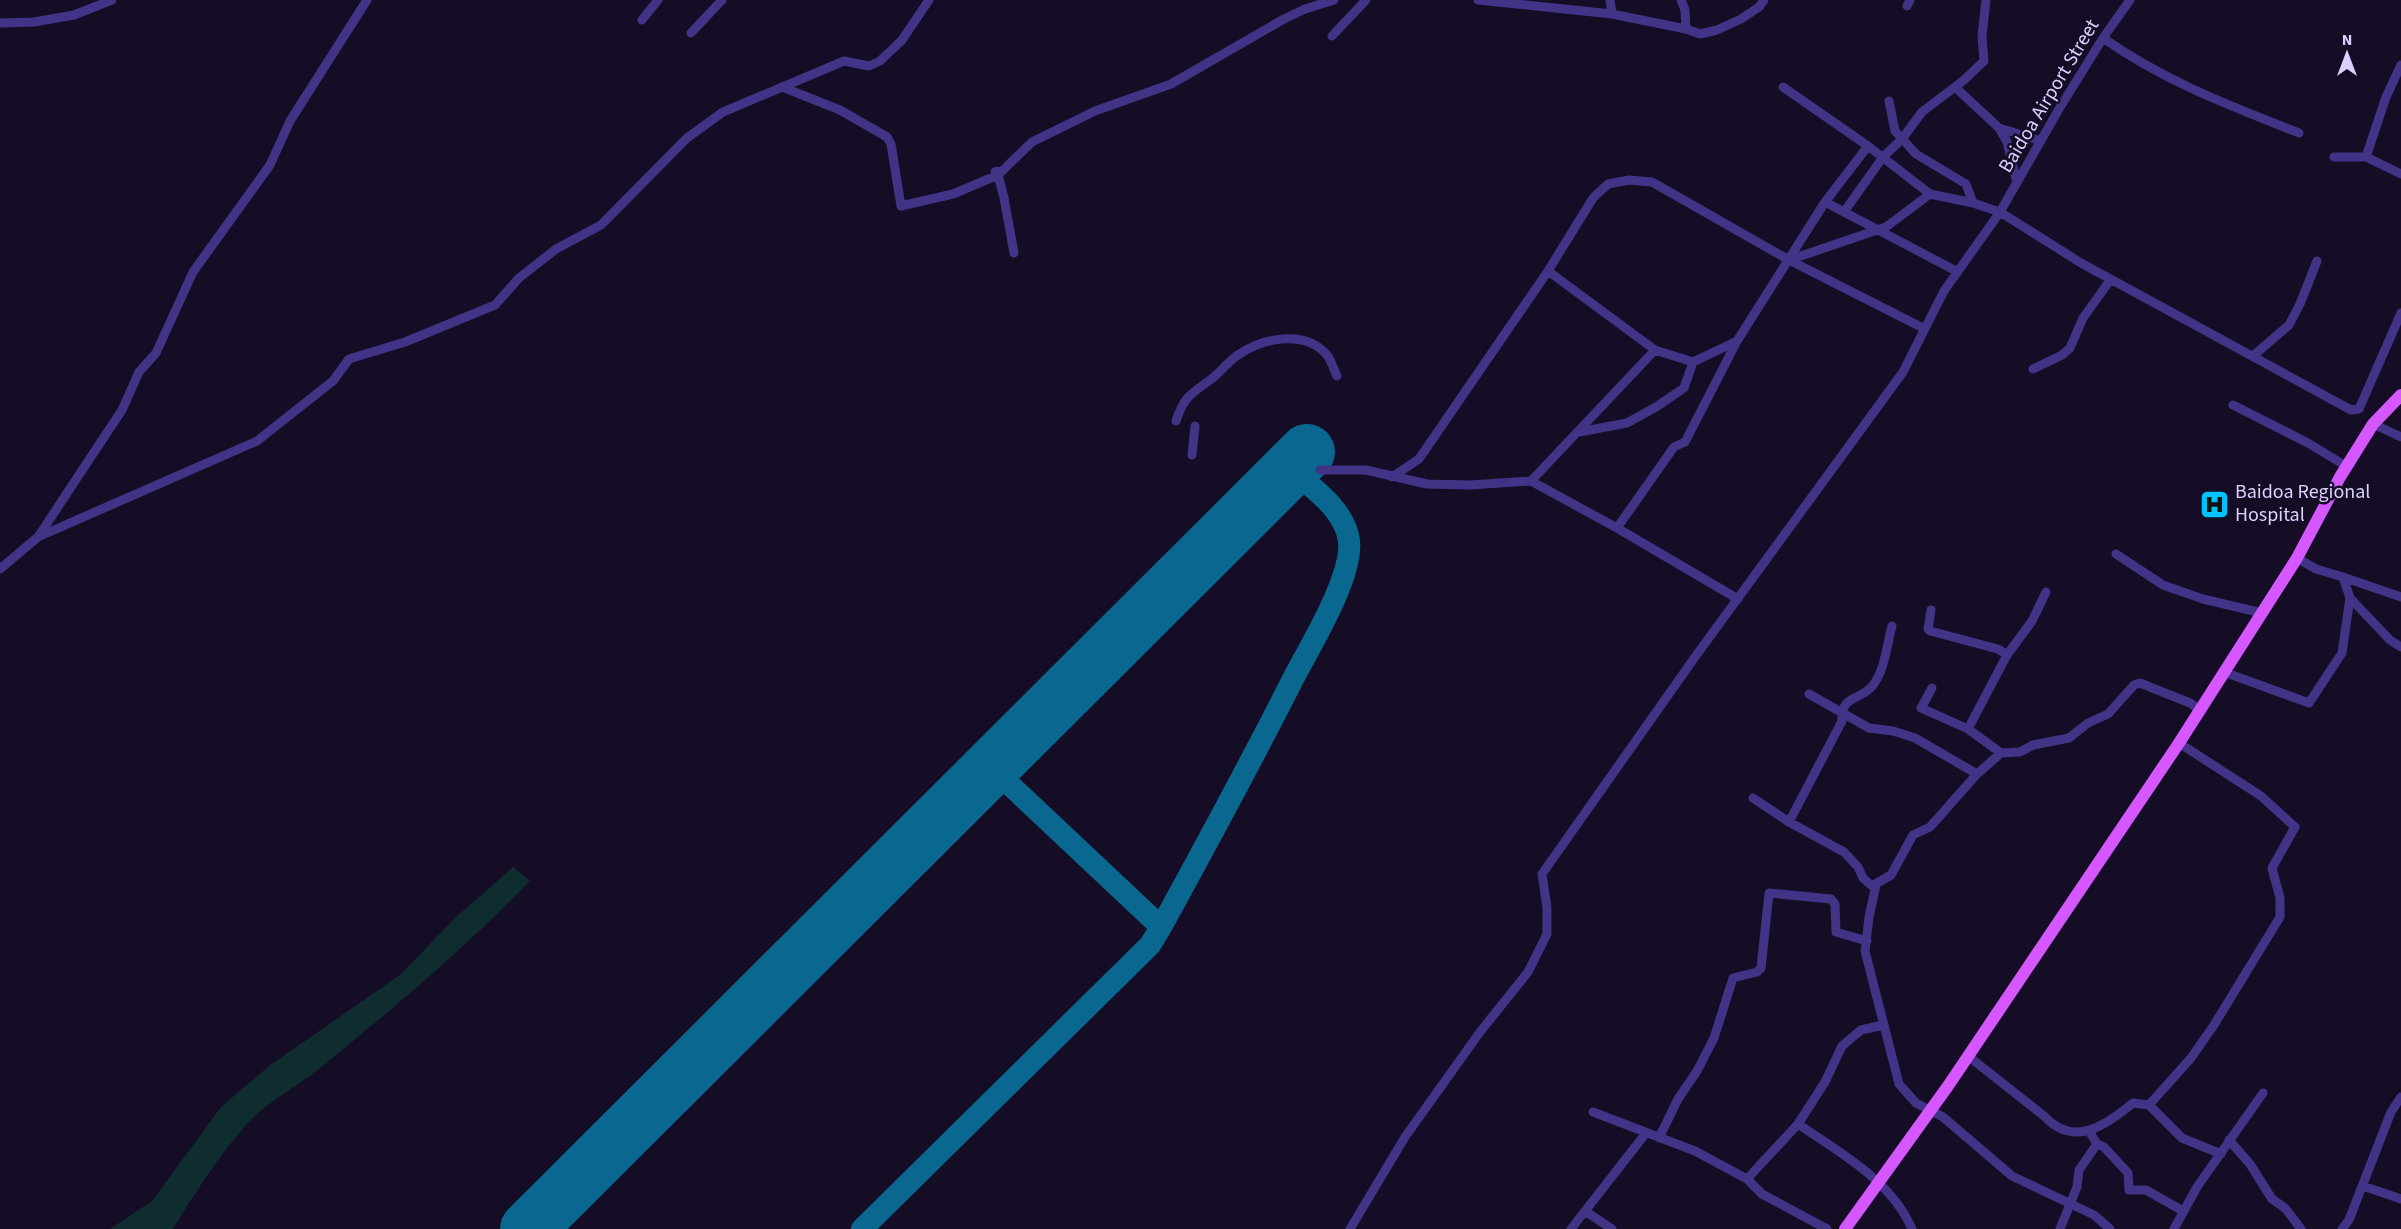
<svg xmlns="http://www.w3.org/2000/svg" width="2401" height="1229" font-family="'Source Sans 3',sans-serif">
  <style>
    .green { fill: #0f2c2f }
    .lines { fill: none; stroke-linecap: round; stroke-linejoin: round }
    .taxiway { stroke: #0a6890; stroke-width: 22 }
    .runway { stroke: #0a6890; stroke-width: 56 }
    .minor { stroke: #413487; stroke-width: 9 }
    .major { stroke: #d557ff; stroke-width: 12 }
    .labels { text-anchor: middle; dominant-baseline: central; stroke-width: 5; stroke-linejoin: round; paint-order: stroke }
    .street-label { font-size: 20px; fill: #dbd0ff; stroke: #140d25 }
    .poi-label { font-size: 20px; fill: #dbd0ff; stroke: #140d25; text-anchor: start }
  </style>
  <rect width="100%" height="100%" fill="#140d25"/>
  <path class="green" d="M 513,867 L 530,881 C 463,950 389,1012 315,1072 C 294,1088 262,1106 246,1125 C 218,1157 195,1193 173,1229 L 110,1229 L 152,1201 L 221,1107 L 269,1066 L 401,974 L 456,917 Z"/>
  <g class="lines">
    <path class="taxiway" d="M 991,767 L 1161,927
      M 862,1229 L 1150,945 L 1161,927 C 1206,845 1251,762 1293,679 C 1310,646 1353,577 1349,541 C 1345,509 1312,488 1290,468"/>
    <path class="runway" d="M 528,1229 L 1307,452"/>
    <path class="minor" d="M 1478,0 L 1612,14 L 1686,29 L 1700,34 L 1717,30 L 1741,19 L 1759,7 L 1764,0
      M 1610,0 L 1612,14
      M 1681,0 L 1685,10 L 1686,29
      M 1907,6 L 1910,0
      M 642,20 L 658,0
      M 0,23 L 34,22 L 74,15 L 112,0
      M 691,33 L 722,0
      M 1332,36 L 1366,0
      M 2103,38 C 2166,82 2228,105 2299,133
      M 782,87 L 840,110 L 887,137 L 891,144 L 901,206 L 953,194 L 998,175 L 1032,142 L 1095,111 L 1171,84 L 1284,19 L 1305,9 L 1334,0
      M 1783,87 L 1868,146 L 1930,194 L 1973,203 L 2000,212 L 2081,263 L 2351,410 L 2359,409 L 2401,313
      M 1955,87 L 1999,128 L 2007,142 L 2017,183
      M 1889,101 L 1895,131 L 1916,154 L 1966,184 L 1973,203
      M 1999,128 L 2041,141
      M 2334,157 L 2366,157 L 2386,97 L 2401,65
      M 2366,157 L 2401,174
      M 995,172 L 997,171 L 1004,198 L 1014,253
      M 1825,202 L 1958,272
      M 1844,212 L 1883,157 L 1902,139 L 1922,112 L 1964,80 L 1984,61 L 1982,36 L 1986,0
      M 1789,260 L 1886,227 L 1930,194
      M 1548,271 L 1655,350 L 1693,362 L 1737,341
      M 2253,356 L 2289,325 L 2300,304 L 2317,261
      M 2033,369 L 2062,355 L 2070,348 L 2083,318 L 2111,279
      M 2233,405 L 2308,443 L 2346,466
      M 1176,421 C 1185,394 1192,394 1214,377 C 1222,370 1229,361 1238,355 C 1263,338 1305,329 1327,355 C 1331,360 1334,370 1337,376
      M 2373,424 L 2401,437
      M 1579,432 L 1627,423 L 1656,407 L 1684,388 L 1693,362
      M 1192,455 L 1195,426
      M 1320,470 L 1366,470 L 1427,484 L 1470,485 L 1531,481 L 1617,528 L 1674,447 L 1685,442 L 1737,341 L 1825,202 L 1868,146
      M 1392,477 L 1419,459 L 1548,271 L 1593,198 L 1608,184 L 1629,180 L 1652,182 L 1789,260 L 1925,329
      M 1531,481 L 1655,350
      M 1617,528 L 1738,599
      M 38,537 L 257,441 L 333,381 L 349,359 L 405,342 L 495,305 L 519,278 L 556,249 L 601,225 L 687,138 L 723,112 L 844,61 L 869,66 L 880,61 L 902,40 L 929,0
      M 2116,554 L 2163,585 L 2203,599 L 2262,613
      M 0,569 L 38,537 L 122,410 L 139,372 L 156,353 L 193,272 L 270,165 L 290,121 L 367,0
      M 2343,577 L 2401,597
      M 2350,598 L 2390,640 L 2401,647
      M 1931,610 L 1928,629 L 1930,631 L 1998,649 L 2007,655
      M 2224,672 L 2309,703 L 2342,653 L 2350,598 L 2343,577 L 2316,569 L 2297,558
      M 1932,688 L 1921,708 L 1968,729 L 2001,753
      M 1809,694 L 1869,728 L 1893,731 L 1915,738 L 1977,774 L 2001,753 L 2020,752 L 2033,745 L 2069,738 L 2088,723 L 2108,714 L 2134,685 L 2140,683 L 2190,703 L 2200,710
      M 1968,729 L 2007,655 L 2032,621 L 2046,592
      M 1753,798 L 1789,822 L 1844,852 L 1858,867 L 1863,878 L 1872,886 L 1891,875 L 1913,835 L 1930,827 L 1977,774
      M 1789,822 L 1842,721 C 1840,694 1862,701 1873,685 C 1885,670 1887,644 1892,626
      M 1876,885 L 1869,917 L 1865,951 L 1899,1084 L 1916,1103 L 1943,1117 L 2012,1176 L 2094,1215 L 2110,1229
      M 1968,1056 L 2044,1116 C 2074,1148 2105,1126 2133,1103 L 2149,1105 L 2191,1058 L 2214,1025 L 2280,917 L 2280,898 L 2272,868 L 2295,827 L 2261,796 L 2179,743
      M 2149,1105 L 2182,1138 L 2221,1154
      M 1593,1112 L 1695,1151 L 1747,1179 L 1762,1194 L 1827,1229
      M 1798,1124 C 1840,1153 1891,1180 1912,1229
      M 1659,1138 L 1678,1099 L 1697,1071 L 1714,1038 L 1733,978 L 1757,972 L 1761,968 L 1769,893 L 1831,899 L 1835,904 L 1836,932 L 1867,941
      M 2229,1140 L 2250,1164 L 2272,1199 L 2285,1208 L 2301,1229
      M 2097,1144 L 2104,1147 L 2128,1173 L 2129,1190 L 2146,1190 L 2183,1211
      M 1747,1179 L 1798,1124 L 1825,1082 L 1842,1046 L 1861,1030 L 1883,1025
      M 2363,1186 L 2401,1199
      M 1585,1211 L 1612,1229
      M 1350,1229 L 1405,1137 L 1480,1032 L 1528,972 L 1547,934 L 1547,908 L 1542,874 L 1695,657 L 1903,372 L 1944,291 L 2000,212 L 2059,109 L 2103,38 L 2130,0
      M 1571,1229 L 1646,1133
      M 2060,1229 L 2077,1187 L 2079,1170 L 2097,1144 L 2089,1131
      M 2174,1229 L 2197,1187 L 2263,1093
      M 2342,1229 L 2349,1220 L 2391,1112 L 2401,1097"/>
    <path class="major" d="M 1845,1229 L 1948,1086 L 2179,743 L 2297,558 L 2340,477 L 2373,424 L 2401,395"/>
  </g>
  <defs>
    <symbol id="hospital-square" viewBox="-11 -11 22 22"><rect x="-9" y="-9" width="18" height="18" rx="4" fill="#00c3fb" stroke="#140d25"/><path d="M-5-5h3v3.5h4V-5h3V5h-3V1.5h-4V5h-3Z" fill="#111"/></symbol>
  </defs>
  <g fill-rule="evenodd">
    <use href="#hospital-square" x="2198" y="488" width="33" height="33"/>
  </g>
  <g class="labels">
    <g class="street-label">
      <text transform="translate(2049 96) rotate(-59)">Baidoa Airport Street</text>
    </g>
    <g class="poi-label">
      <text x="2235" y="492">Baidoa Regional<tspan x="2235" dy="23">Hospital</tspan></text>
    </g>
  </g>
  <g transform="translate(2347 54)" stroke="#140d25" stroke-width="4.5" paint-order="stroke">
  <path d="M0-4.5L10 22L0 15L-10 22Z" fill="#dbd0ff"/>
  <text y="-9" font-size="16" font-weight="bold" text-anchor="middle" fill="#dbd0ff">N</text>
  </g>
</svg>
